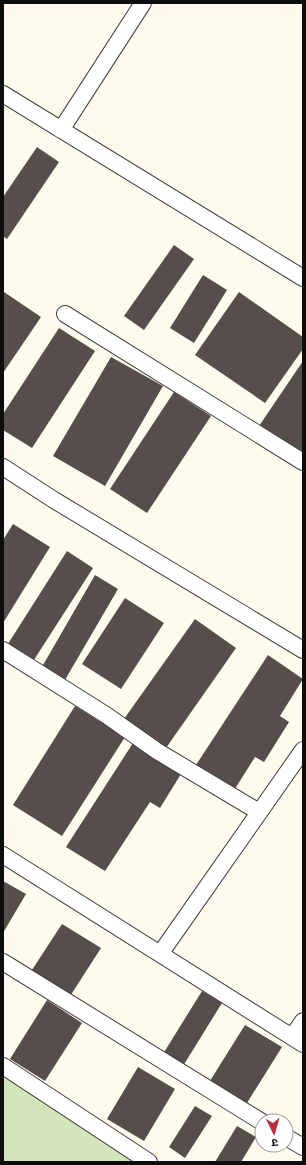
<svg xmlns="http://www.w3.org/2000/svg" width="306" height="1165" font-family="'IBM Plex Serif','Noto Sans Devanagari',serif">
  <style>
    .green { fill: #d3e5bb }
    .building { fill: #554e4a }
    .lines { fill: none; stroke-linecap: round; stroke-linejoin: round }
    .street-casing { stroke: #404040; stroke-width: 18 }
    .street { stroke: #fff; stroke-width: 16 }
  </style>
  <rect width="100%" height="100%" fill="#fefaee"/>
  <path class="green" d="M 3,1069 L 160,1162 L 3,1162 Z"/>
  <path class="building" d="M 37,147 L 59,162 L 7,239 L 3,236 L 3,197 Z
    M 174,245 L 194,259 L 144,330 L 124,316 Z
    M 203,275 L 227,290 L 194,343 L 170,328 Z
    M 4,292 L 41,317 L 3,373 L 3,293 Z
    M 239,292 L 303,337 L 303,349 L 265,403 L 195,355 Z
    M 59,328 L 95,351 L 32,448 L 3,430 L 3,414 Z
    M 111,357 L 163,386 L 105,486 L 53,456 Z
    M 303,361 L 303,456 L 259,426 Z
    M 174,392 L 211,416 L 147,513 L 110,489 Z
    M 13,524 L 50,547 L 3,623 L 3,540 Z
    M 67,551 L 93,568 L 32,663 L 6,647 Z
    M 95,575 L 118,589 L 62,685 L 39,672 Z
    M 125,598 L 164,623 L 121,689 L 82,664 Z
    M 195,619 L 236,648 L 166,748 L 124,719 Z
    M 268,655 L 303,679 L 280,716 L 289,722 L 264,762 L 255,757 L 233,792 L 196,765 Z
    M 75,706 L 125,737 L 62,836 L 13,805 Z
    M 133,743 L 181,774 L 160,808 L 150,802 L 105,871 L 66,847 Z
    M 3,881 L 26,894 L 3,933 Z
    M 62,924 L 101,948 L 67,1001 L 28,976 Z
    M 202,991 L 222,1003 L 183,1066 L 163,1054 Z
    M 47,1000 L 82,1023 L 45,1081 L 10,1059 Z
    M 245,1025 L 282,1047 L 245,1106 L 208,1084 Z
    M 138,1067 L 175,1089 L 144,1141 L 107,1119 Z
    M 195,1106 L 212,1116 L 185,1158 L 169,1147 Z
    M 237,1126 L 256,1137 L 241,1162 L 215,1162 Z"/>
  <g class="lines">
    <defs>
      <path id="street" d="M 3,94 L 303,278
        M 61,130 L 143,3
        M 65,314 L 303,462
        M 3,467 L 54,500 L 303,650
        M 3,650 L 106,715 L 157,751 L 259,812
        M 3,855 L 303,1044
        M 160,954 L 303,750
        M 3,962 L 262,1122
        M 292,1037 L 303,1021
        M 3,1066 L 149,1162
        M 286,1137 L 303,1147"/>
    </defs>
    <use href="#street" class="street-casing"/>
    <use href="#street" class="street"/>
  </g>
  <rect width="306" height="1165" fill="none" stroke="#0d0d0d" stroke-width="8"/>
  <g transform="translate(274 1133) rotate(175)"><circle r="19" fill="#ffffff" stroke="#9e9e9e"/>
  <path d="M0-3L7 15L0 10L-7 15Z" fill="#b1313f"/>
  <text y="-6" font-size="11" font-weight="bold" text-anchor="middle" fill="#0d0d0d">उ</text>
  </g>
</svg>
